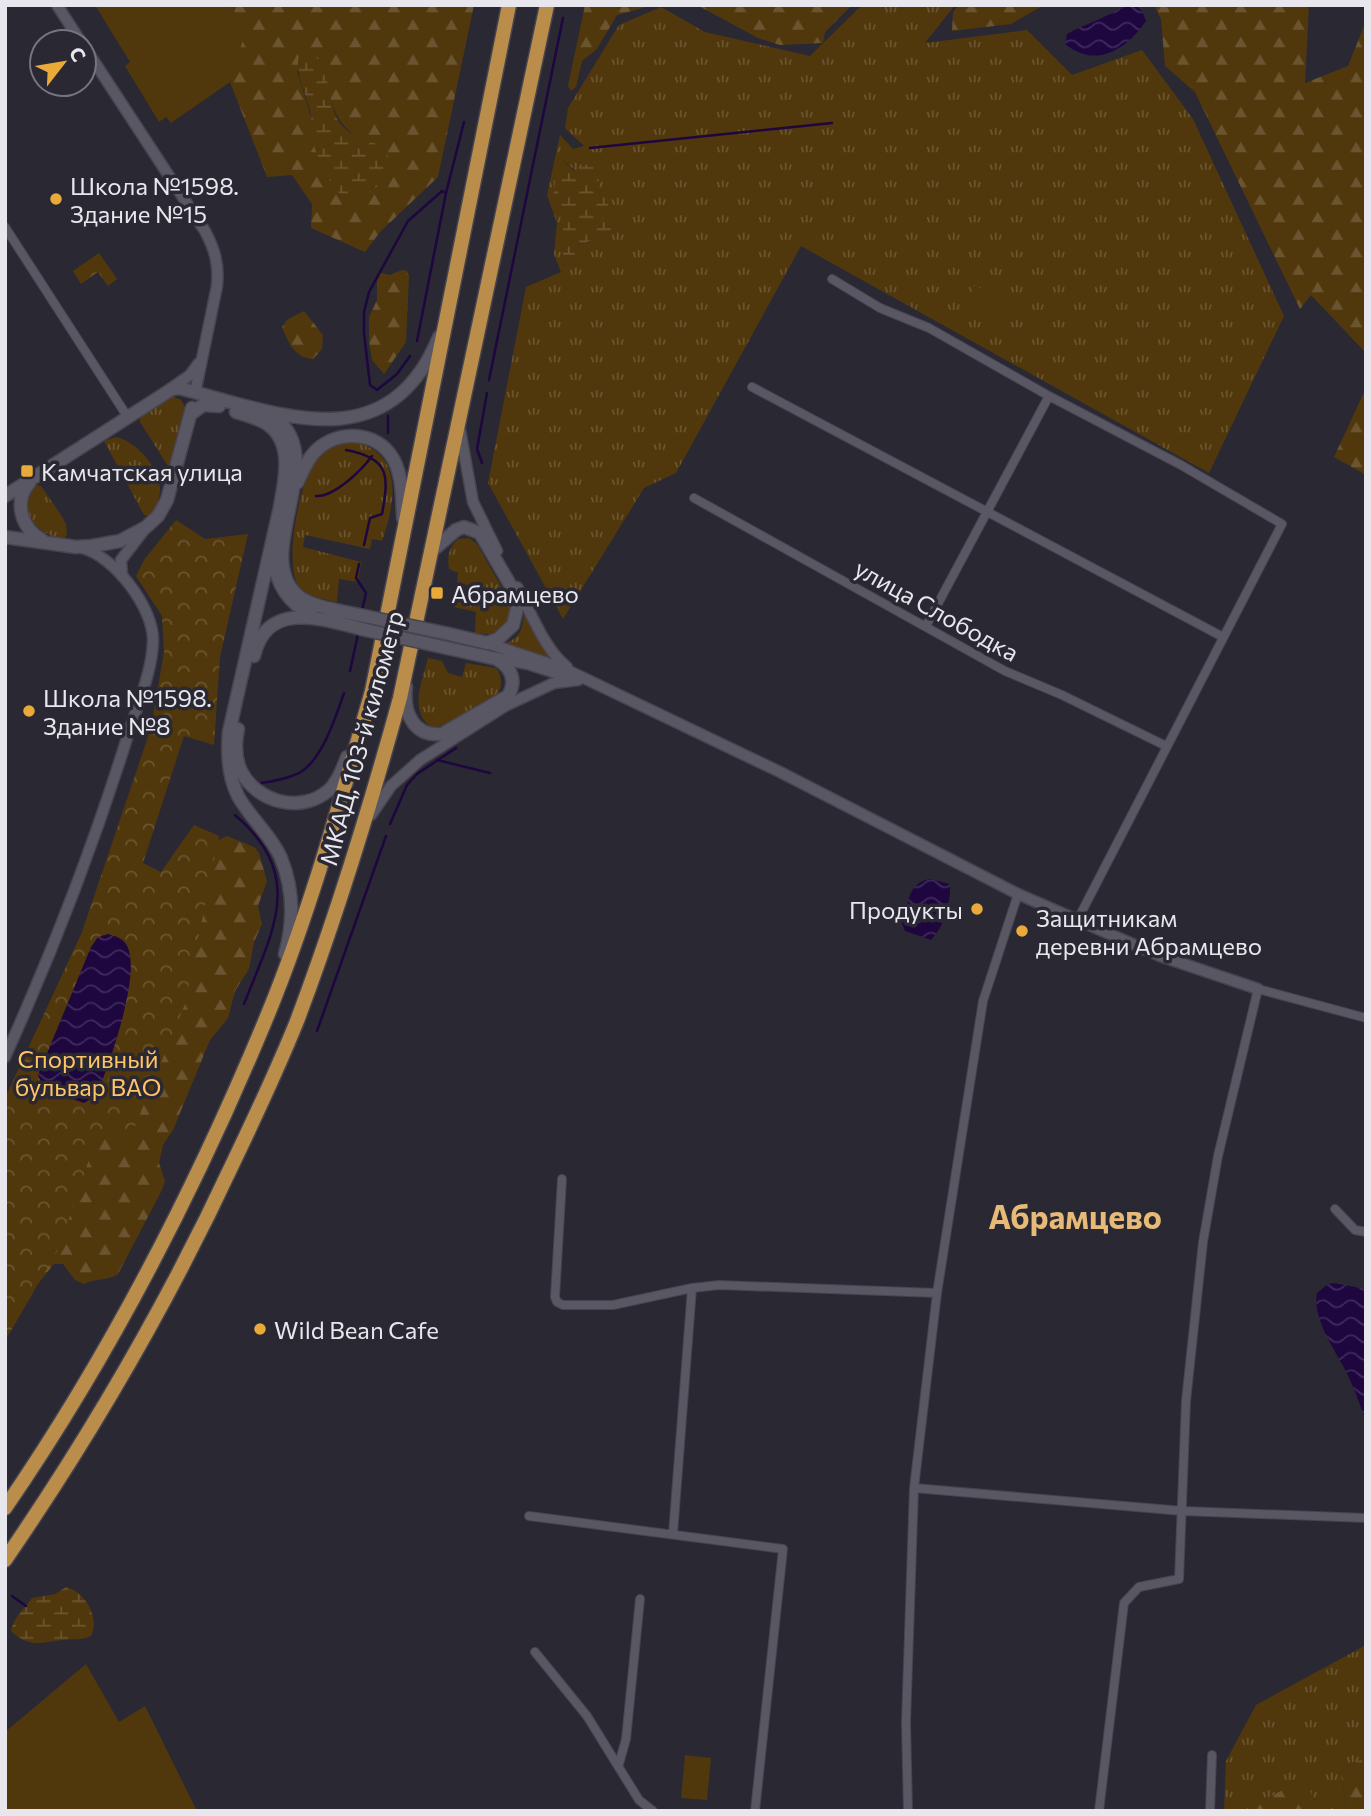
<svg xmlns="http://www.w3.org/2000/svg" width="1371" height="1816" font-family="Commissioner,sans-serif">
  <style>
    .grass { fill: url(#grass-tufts); fill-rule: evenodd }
    .forest { fill: url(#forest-firs); fill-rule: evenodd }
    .wetland { fill: url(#wetland-marsh) }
    .park { fill: url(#park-crowns) }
    .garden { fill: #51380c }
    .water { fill: url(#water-waves) }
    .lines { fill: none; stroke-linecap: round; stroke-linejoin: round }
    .stream { stroke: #1e063f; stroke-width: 2.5 }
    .minor-casing { stroke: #46444e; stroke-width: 10 }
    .tertiary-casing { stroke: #46444e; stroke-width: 13 }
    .secondary-casing { stroke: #46444e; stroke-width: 15 }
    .trunk-casing { stroke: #46444e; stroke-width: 17 }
    .minor { stroke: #5a5764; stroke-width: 8 }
    .tertiary { stroke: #5a5764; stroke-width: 10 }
    .secondary { stroke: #5a5764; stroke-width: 12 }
    .trunk { stroke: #ba8e4a; stroke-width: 14 }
    .secondary-bridge-casing { stroke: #46444e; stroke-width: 15; stroke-linecap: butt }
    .secondary-bridge { stroke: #5a5764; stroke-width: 12 }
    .poi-dot { fill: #eaaa39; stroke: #2a2833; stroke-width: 2.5 }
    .labels { text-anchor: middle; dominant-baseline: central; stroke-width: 7; stroke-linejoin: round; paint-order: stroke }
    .poi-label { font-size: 24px; fill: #e8e7ee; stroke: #2a2833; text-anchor: start }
    .street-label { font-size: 24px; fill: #e8e7ee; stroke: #2a2833 }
    .park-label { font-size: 24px; fill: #ffc467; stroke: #2a2833 }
    .district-label { font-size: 32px; font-weight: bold; fill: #e7bb77; stroke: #2a2833 }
  </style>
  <defs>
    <pattern id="grass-tufts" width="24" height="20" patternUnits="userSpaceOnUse" patternTransform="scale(1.75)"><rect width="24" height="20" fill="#51380c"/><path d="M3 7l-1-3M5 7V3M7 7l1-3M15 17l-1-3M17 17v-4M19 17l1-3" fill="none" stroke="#6a5530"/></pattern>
    <pattern id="forest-firs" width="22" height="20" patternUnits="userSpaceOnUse" patternTransform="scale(1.75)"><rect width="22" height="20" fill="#51380c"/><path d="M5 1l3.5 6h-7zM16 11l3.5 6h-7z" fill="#6a5530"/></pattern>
    <pattern id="wetland-marsh" width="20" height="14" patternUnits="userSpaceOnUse" patternTransform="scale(1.75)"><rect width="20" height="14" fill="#51380c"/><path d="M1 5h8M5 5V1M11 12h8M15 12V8" fill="none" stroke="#6a5530"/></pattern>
    <pattern id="park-crowns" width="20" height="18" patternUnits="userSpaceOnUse" patternTransform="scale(1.75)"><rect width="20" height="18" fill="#51380c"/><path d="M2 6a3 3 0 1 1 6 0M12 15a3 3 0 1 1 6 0" fill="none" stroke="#6a5530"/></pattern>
    <pattern id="water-waves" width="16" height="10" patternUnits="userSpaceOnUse" patternTransform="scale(1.75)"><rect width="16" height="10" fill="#1e063f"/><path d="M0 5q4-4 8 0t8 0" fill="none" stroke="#3f2a5b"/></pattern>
  </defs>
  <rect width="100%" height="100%" fill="#2a2833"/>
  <path class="grass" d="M 862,5 L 955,5 L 925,43 L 1027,30 L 1072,75 L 1142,50 L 1193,119 L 1284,316 L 1209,473 L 801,246 L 676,473 L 644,488 L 563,619 L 488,483 L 526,287 L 561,272 L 554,254 L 557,223 L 547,195 L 560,135 L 573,149 L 584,146 L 565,128 L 568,108 L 619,25 L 661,7 L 705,32 L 810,56 ZM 564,161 L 600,192 L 602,219 L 613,232 L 579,245 L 571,262 L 563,265 Z
    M 172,396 L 181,400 L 186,409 L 172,465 L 168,466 L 140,422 L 140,416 Z
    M 116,437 C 136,441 160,468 160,490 C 160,499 155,508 150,516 L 144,515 L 104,441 Z
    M 343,440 C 403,446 398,497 382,541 L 372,539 L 370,549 L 305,535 L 303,547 L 361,562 L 358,582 L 339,579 L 337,602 C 326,600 310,597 301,589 C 282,570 299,490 311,468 C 319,454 329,447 343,440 Z
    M 37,485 L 41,486 L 61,515 L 66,524 L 67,535 L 64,539 C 36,535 14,510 37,485 Z
    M 469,538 L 477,544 L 511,604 L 512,617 L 495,635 L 475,633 L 476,612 L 454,607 L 457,593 L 496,603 L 503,602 L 497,590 L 490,592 L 457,582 L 458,573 L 449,569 C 447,555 449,548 458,539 Z
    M 524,608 L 555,662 L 504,644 C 523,637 523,626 524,608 Z
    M 428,658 L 442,661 L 448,673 L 462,677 L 466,663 L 496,668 C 503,676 503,691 494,698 C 482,708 446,726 432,728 C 408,711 422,682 428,658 Z
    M 1366,1645 L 1366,1757 L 1340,1771 L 1347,1811 L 1318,1811 L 1305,1779 L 1245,1811 L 1224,1811 L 1226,1761 L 1256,1705 Z"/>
  <path class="forest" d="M 230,5 L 474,5 L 438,177 L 380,232 L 365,252 L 311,228 L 312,204 L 292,175 L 267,177 L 230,82 L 245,30 ZM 297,71 L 324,74 C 330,103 339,136 372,142 L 324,168 L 319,159 L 310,130 L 312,120 Z
    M 585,5 L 646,7 L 617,15 L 597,49 L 582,61 L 576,87 L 571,91 L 568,86 Z
    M 697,5 L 852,5 L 825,32 L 823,43 L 780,45 L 758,38 Z
    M 959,5 L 1044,5 L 1011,24 L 952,31 L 953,12 Z
    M 1154,5 L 1309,5 L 1305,83 L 1348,66 L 1366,21 L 1366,353 L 1311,295 L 1300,309 L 1195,92 L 1165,66 L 1161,19 Z
    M 402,270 L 407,271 L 409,276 L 406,342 L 384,374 L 372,360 L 369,341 L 369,317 L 377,300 L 377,281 L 381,273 L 390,275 Z
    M 304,311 L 323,335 L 322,349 L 313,359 C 295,358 288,342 282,327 L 288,319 Z
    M 1366,388 L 1366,475 L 1334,457 Z
    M 198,832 L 219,840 L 227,836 L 254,847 L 259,853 L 267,881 L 258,906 L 262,924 L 254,942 L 249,969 L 235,991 L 228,1018 L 210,1040 L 173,1130 L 163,1145 L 159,1163 L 165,1181 L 162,1190 L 118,1274 C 107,1281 95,1278 84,1284 L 75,1280 L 63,1264 L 54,1264 L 37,1285 Z
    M 1366,1757 L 1366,1811 L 1347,1811 L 1340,1771 Z
    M 1305,1779 L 1318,1811 L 1247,1811 L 1249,1807 Z"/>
  <path class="wetland" d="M 310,49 C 331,64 326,100 339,122 C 353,142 381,140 387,153 C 398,176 362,207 343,196 C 330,188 311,145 310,129 C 310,123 312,120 311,114 C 306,93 293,72 300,52 Z
    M 597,159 L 600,192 L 611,198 L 602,219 L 613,226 L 613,232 L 579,245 L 571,262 L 563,265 L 563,213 L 553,201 L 555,180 L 563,161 L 574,171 Z
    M 66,1587 C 86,1592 100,1618 91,1636 C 81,1641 73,1638 63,1640 C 42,1642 30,1649 11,1631 C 13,1618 25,1608 32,1598 L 55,1594 Z"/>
  <path class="park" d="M 99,253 L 117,279 L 108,286 L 98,272 L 81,284 L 73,271 Z
    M 176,520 L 205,539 L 248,534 L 220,657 L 214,745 L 184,736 L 143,863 L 161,872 L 194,825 L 219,836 L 185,1004 L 131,1136 L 97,1136 L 59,1248 L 5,1341 L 5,1098 L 82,932 L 151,728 L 164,652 L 162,616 L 136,576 L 144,560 Z"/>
  <path class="garden" d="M 95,5 L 230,5 L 246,30 L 230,82 L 171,123 L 166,117 L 159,122 L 125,66 L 130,62 Z
    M 975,285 L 1006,303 L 995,321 L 965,303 Z
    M 86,1664 L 119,1722 L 145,1706 L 197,1811 L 5,1811 L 5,1732 Z
    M 685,1755 L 711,1758 L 707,1800 L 681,1798 Z"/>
  <path class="water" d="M 1127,5 L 1135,5 L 1142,11 L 1146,21 C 1126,50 1096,69 1065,44 L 1067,34 C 1087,23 1108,17 1127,5 Z
    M 930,879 L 950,884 C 951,903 944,927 931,940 L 905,931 L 902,923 C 910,905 905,884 930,879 Z
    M 108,934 C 115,936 122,938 126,944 C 143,969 110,1062 99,1089 L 92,1098 L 84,1103 C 69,1097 42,1092 38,1075 L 91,947 L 98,937 Z
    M 1334,1283 L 1366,1289 L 1366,1421 C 1361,1408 1356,1393 1350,1380 C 1340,1356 1311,1320 1317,1293 L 1328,1284 Z"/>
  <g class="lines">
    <path class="stream" d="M 590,148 L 832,123
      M 417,341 L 446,193 L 464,122
      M 410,356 L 397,374 L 377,390 L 370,385 L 364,333 L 364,312 L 369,292 L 408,221 L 442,191 L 446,193
      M 489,380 L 563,18
      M 388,433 L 388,416
      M 346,450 C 390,458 389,476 382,514 L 370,518 L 364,545
      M 482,463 L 477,449 L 487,393
      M 316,496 C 334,497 361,471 372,456
      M 359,564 L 356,578 L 366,593 L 362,610
      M 350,671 L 358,634
      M 437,760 L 490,773
      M 261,783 C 274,781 287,779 299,773 C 322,761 336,716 344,693
      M 235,815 C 307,876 272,932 244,1004
      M 390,824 L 407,785 L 417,774 L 456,748
      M 317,1031 L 386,836
      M 12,1596 L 26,1606"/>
    <defs>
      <path id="minor" d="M 5,227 L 127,416
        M 832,279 L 880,308 L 929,328 L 1049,396 L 1181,465 L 1282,524 L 1077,921
        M 752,387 L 1223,637
        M 694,498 L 1005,671 L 1062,695 L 1166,746
        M 926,626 L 1049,396
        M 562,1179 L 555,1297 L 557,1302 L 563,1305 L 613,1305 L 692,1288 L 719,1285 L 937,1293
        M 1335,1209 L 1355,1230 L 1366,1232
        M 914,1488 L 1183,1511 L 1366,1518
        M 529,1516 L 783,1549 L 755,1811
        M 673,1534 L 692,1288
        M 535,1652 L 587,1716 L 639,1800 L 653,1811
        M 619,1764 L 626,1739 L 640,1599
        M 908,1811 L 906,1722 L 914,1488 L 937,1293 L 983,1001 L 1018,894
        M 1099,1811 L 1124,1603 L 1139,1587 L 1179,1579 L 1186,1401 L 1203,1242 L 1218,1156 L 1258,989 L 1366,1018
        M 1210,1811 L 1212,1755"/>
      <path id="tertiary" d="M 57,5 L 81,42
        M 84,46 L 205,231 C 215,250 219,264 217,286 L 195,393
        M 170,389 L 190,375 L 199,363
        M 460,430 L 473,502 L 497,551
        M 122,576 L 121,560 L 144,530
        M 517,587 C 531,612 544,649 567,667
        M 487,643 L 565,669 L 780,772 L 1018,894 L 1160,956 L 1258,989
        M 496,658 L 528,664 L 565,676
        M 371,815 L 391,786 L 420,760 L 505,706 L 554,683 L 578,680
        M 5,1057 C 52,953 93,847 127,738 C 136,709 153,670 153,640 C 153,607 114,556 82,548"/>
      <path id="secondary" d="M 236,412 C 246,415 258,418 267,424 C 294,442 285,480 280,506
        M 191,414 L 203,405 L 219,406
        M 269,414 C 336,452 250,552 297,595 C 311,608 349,612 369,617
        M 30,482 C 13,501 21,528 42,540
        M 297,483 C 302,473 306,462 313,454 C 332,431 371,429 390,454 C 403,471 402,497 403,518
        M 5,496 L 172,389 L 179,388 C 277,413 387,463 439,337
        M 282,498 L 229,732 C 227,754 228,776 238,796 C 250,818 271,835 281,858 C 294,890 294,922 285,954
        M 5,537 L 76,547 L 92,546 L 120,541 L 146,527 L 158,516 L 167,500 L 192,408
        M 433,550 L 456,530 L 464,527 L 480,533 L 515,593 L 518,604 L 513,625 L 498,639 L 487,643 L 449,634
        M 273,555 C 276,584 287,602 312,615
        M 254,656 C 267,598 325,620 366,630
        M 406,687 C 403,712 413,737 442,734 L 508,696 C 517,681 512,668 497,659 L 447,648
        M 238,729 C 235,743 235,758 241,771 C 257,803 302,814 329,790 C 338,782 343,768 347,757"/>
      <path id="trunk" d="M 5,1508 C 111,1354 197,1186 268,1014 C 311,909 341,799 372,691 L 509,5
        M 5,1560 C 93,1432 169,1301 234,1161 C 256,1115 278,1068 297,1021 C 337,915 370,807 400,698 L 547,5"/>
    </defs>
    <use href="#minor" class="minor-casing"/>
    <use href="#tertiary" class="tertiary-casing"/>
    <use href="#secondary" class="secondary-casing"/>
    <use href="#trunk" class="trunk-casing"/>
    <use href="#minor" class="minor"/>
    <use href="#tertiary" class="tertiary"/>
    <use href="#secondary" class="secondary"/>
    <use href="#trunk" class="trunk"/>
    <defs>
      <path id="secondary-bridge" d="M 369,617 L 449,634
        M 366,630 L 447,648"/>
    </defs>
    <use href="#secondary-bridge" class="secondary-bridge-casing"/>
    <use href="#secondary-bridge" class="secondary-bridge"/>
  </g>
  <g class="poi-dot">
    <circle cx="56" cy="199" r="7"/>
    <rect x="20" y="464" width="14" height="14" rx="3.5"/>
    <rect x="430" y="586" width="14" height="14" rx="3.5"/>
    <circle cx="29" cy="711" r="7"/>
    <circle cx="977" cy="909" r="7"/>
    <circle cx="1022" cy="931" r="7"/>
    <circle cx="260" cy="1329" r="7"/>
  </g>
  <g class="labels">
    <g class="poi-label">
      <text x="70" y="185">Школа №1598.<tspan x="70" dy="28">Здание №15</tspan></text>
      <text x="41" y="471">Камчатская улица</text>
      <text x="451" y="593">Абрамцево</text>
      <text x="43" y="697">Школа №1598.<tspan x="43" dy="28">Здание №8</tspan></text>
      <text x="963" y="909" text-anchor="end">Продукты</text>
      <text x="1036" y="917">Защитникам<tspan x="1036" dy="28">деревни Абрамцево</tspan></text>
      <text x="274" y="1329">Wild Bean Cafe</text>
    </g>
    <g class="street-label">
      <text transform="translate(937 610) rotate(29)">улица Слободка</text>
      <text transform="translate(361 738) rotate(-75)">МКАД, 103-й километр</text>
    </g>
    <g class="park-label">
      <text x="88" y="1058">Спортивный<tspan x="88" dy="28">бульвар ВАО</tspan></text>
    </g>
    <g class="district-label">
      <text x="1075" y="1216">Абрамцево</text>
    </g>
  </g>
  <rect width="1371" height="1816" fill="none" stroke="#e8e7ee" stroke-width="14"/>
  <g transform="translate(63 63) rotate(59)"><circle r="33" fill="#2a2833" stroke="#76747e" stroke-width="2"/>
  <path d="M0-5L12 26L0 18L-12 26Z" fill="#eaaa39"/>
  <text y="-10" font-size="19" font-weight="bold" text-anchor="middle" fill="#e8e7ee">С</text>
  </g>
</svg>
